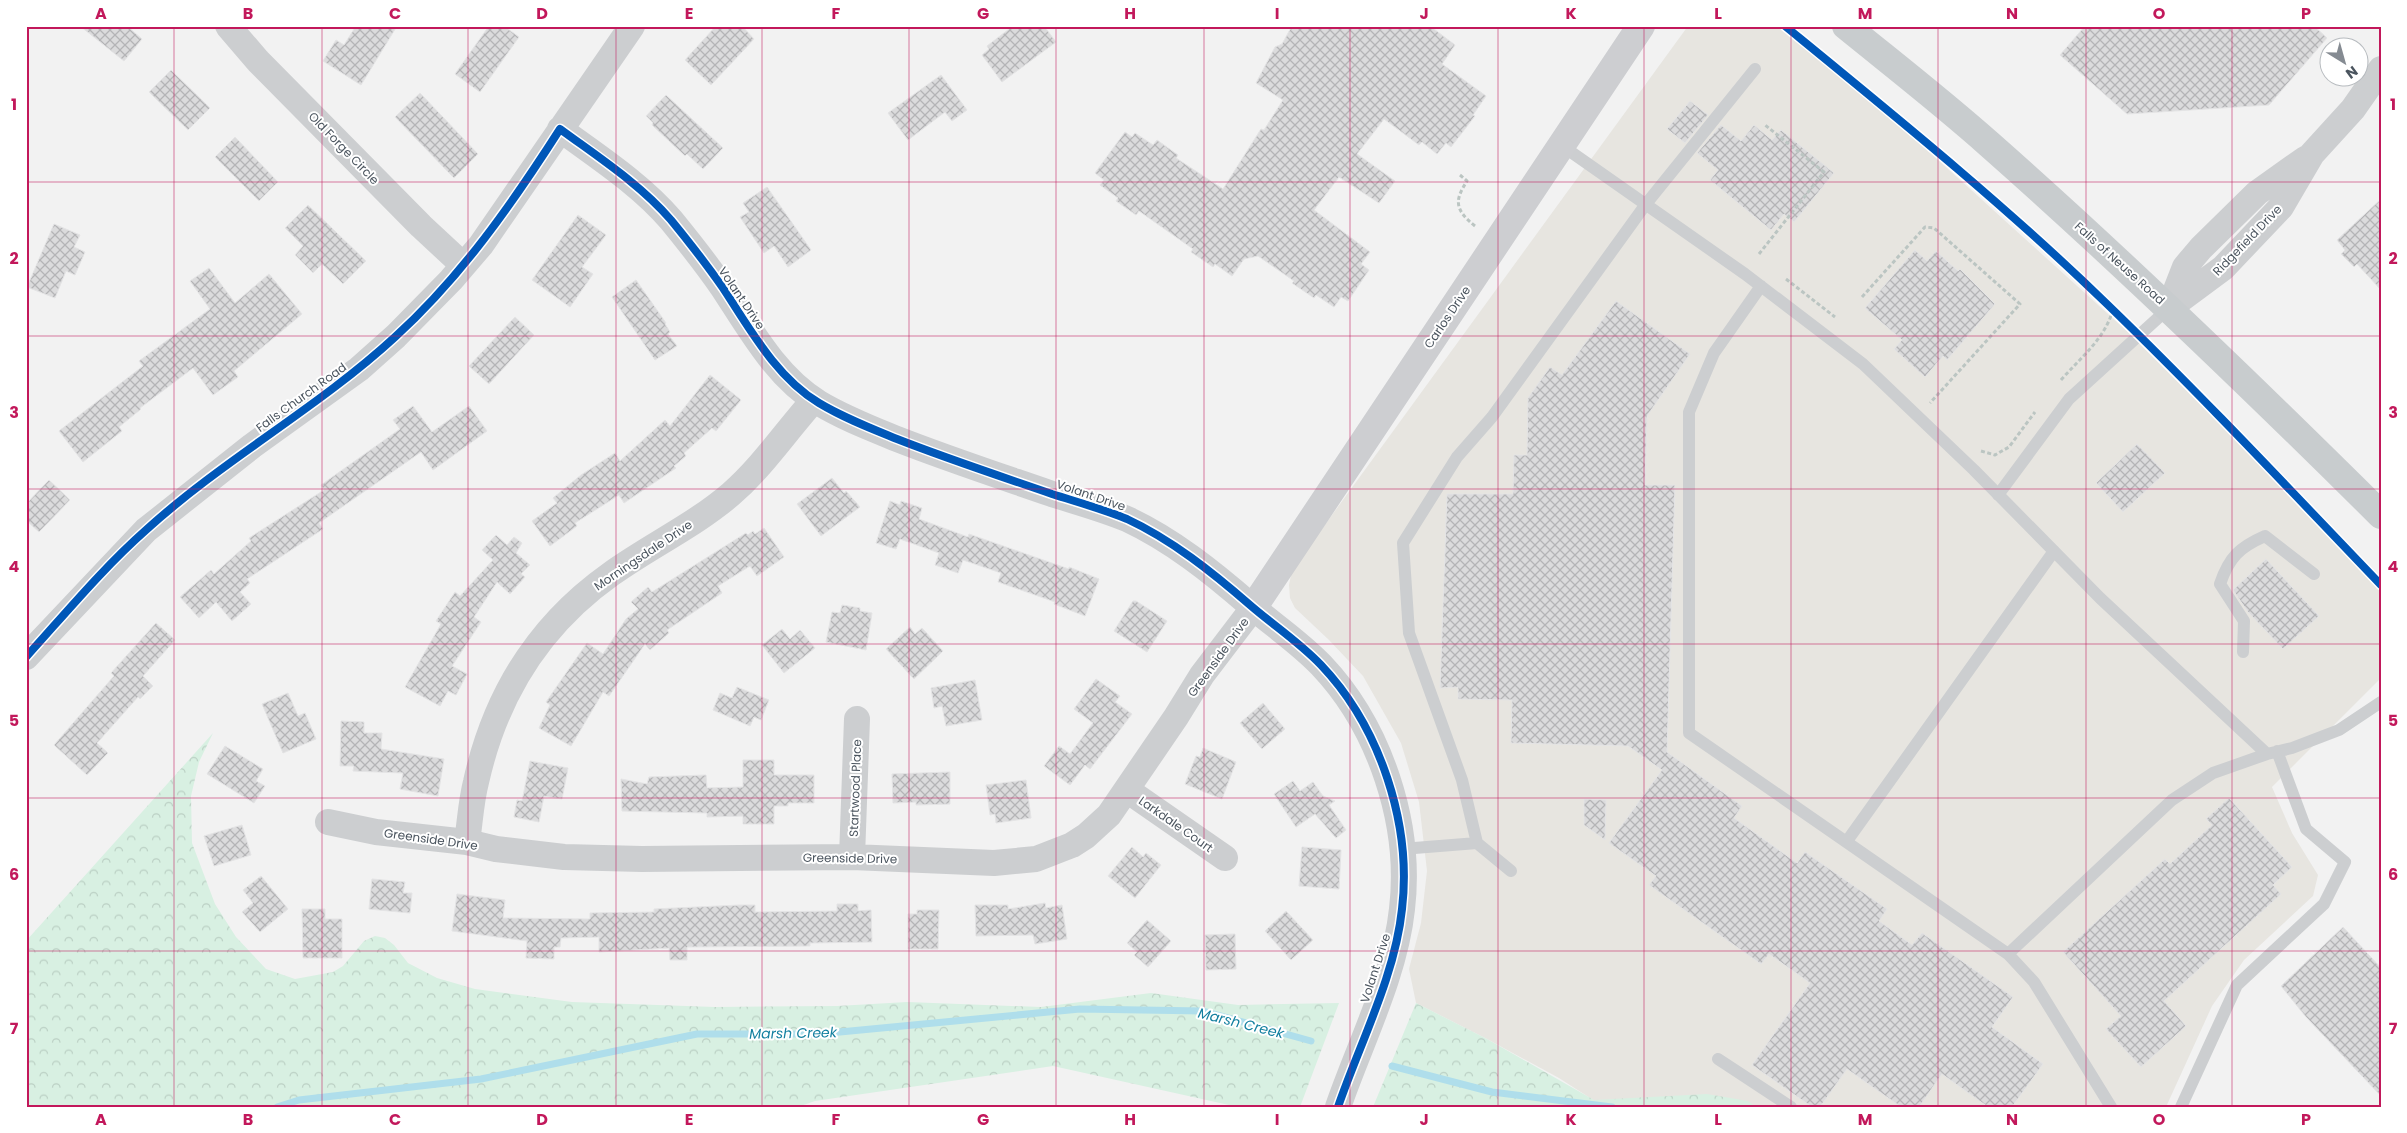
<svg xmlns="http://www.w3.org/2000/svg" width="2407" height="1133" font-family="Poppins,sans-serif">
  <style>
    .commercial { fill: #e7e5e0 }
    .forest { fill: url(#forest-crowns) }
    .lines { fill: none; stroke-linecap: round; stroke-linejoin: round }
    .stream { stroke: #afdeeb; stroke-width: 7 }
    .building { fill: url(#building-cross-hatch); stroke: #e4e4e5 }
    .path { stroke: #bbc5c2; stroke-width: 3; stroke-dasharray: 4 2.5; stroke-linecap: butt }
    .lane { stroke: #ccced0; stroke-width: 12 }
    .street { stroke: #ccced0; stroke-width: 26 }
    .secondary { stroke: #cdced1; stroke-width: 28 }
    .primary { stroke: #c8ccce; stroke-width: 28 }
    .cycleway-casing { stroke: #fff; stroke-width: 11 }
    .cycleway { stroke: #0057b8; stroke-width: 8 }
    .grid { fill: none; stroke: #c2185b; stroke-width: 1; stroke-opacity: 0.55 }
    .labels { text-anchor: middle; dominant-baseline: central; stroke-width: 4; stroke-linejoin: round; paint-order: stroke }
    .street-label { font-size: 12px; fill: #4a545e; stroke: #fff }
    .water-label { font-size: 14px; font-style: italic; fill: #1480a0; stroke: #fff }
    .neatline { fill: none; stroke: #c2185b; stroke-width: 2 }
    .grid-label { font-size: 16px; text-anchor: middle; font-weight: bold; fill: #c2185b }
  </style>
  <defs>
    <pattern id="forest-crowns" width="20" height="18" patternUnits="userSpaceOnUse" patternTransform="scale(1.25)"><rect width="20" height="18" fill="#d8f0e2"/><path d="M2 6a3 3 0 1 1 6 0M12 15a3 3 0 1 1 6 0" fill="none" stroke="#bbd0c4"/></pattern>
    <pattern id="building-cross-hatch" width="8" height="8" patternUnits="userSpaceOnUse" patternTransform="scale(1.25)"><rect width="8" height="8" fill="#dbdbdc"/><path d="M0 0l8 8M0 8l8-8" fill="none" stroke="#b4b4b6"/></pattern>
  </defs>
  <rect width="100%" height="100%" fill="#f2f2f2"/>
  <path class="commercial" d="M 1688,26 L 1777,26 L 1842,78 L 1937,159 L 2129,333 L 2235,438 L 2381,592 L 2381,678 L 2272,787 L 2292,833 L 2318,875 L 2313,896 L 2244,960 L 2212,1006 L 2166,1107 L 1604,1107 L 1559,1078 L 1487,1039 L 1416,1003 L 1409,969 L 1421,923 L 1427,871 L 1419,802 L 1401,743 L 1363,676 L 1329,640 L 1295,608 L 1290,598 L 1289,585 L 1292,570 Z"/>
  <path class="forest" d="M 213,733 L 199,762 L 191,796 L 192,843 L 215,904 L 236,937 L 266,969 L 295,979 L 333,972 L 343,966 L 364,941 L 375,936 L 385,938 L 394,945 L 408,963 L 437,978 L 475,989 L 572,1002 L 715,1007 L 837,1006 L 907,1002 L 1041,1007 L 1151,993 L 1238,1005 L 1339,1003 L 1300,1107 L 1238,1107 L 1053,1066 L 815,1101 L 798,1107 L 26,1107 L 26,941 Z
    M 1416,1003 L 1487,1039 L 1594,1100 L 1707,1094 L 1748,1101 L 1756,1107 L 1373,1107 Z"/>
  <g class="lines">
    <path class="stream" d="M 1392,1066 L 1492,1092 L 1612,1107
      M 277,1107 L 299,1100 L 481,1079 L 697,1034 L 819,1034 L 1080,1009 L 1203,1011 L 1311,1041"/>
  </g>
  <path class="building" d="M 80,26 L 127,26 L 142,39 L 124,61 Z
    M 356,26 L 397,26 L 361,85 L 323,61 L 336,40 L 344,45 Z
    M 489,26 L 504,26 L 519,37 L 480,92 L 455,74 Z
    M 716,26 L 742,26 L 754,39 L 711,85 L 685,60 Z
    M 1013,26 L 1044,26 L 1056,42 L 1002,82 L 982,55 L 989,49 L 987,46 Z
    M 1292,26 L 1430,26 L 1455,45 L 1442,64 L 1486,96 L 1473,115 L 1475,116 L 1451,147 L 1446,143 L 1437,154 L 1422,142 L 1419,145 L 1384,119 L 1357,154 L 1395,181 L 1379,203 L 1339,177 L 1314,210 L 1370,252 L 1361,264 L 1369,270 L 1348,301 L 1341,297 L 1334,307 L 1316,295 L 1314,298 L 1292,283 L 1294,281 L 1258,256 L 1244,259 L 1232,276 L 1215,264 L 1213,267 L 1191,252 L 1193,249 L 1139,211 L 1136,215 L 1116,201 L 1118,198 L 1100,185 L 1104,180 L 1095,173 L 1125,132 L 1132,137 L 1135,133 L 1153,145 L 1157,140 L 1178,155 L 1176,158 L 1223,189 L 1261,129 L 1264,130 L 1283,100 L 1256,83 L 1275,47 L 1282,44 Z
    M 2085,26 L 2314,26 L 2327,38 L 2269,105 L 2127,114 L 2060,55 Z
    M 171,70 L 210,108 L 188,130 L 149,92 Z
    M 941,75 L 967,110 L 952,121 L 945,112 L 908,140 L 888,113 Z
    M 420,93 L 478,154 L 454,178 L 395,117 Z
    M 666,95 L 723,148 L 703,169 L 687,154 L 685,156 L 652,125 L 653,123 L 646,116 Z
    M 1690,101 L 1708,115 L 1685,143 L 1667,129 Z
    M 1721,125 L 1741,141 L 1754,125 L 1772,140 L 1781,130 L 1834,173 L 1794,222 L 1784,214 L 1771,230 L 1710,180 L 1718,170 L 1697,153 Z
    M 235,137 L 278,182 L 259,201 L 215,157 Z
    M 767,187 L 811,250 L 788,267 L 774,246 L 764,253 L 740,217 L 749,212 L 743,203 Z
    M 2381,199 L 2381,290 L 2357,264 L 2354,267 L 2341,254 L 2345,250 L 2337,240 Z
    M 308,205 L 366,261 L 343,284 L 322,264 L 313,273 L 295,255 L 303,246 L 285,228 Z
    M 578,215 L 606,235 L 582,267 L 593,274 L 570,307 L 532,280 Z
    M 54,224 L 80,235 L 74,247 L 85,252 L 75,275 L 66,271 L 55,298 L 27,287 Z
    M 1915,250 L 1927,261 L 1936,251 L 1958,271 L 1960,269 L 1995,304 L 1947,360 L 1943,356 L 1925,377 L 1894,349 L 1902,340 L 1865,308 Z
    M 209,268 L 235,303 L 269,274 L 302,314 L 234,371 L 238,377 L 213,395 L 193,368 L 140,408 L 141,409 L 119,427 L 122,431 L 83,462 L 59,431 L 143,366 L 139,361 L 210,309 L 190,281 Z
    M 636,280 L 666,323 L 665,324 L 670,332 L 668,334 L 677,346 L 655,360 L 612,297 Z
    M 1616,301 L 1690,354 L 1647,416 L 1645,485 L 1675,485 L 1667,752 L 1742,806 L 1734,818 L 1797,863 L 1805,852 L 1887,909 L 1879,921 L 1912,945 L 1922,933 L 2013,997 L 1992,1027 L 2043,1064 L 2012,1107 L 1988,1107 L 1942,1074 L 1919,1107 L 1901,1107 L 1847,1069 L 1820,1107 L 1812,1107 L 1752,1065 L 1810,983 L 1769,954 L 1761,964 L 1649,885 L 1656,876 L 1609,843 L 1662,770 L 1628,746 L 1511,743 L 1512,700 L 1458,699 L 1458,687 L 1440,688 L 1447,494 L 1513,494 L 1514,455 L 1527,455 L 1528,398 L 1550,367 L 1562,375 Z
    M 515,317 L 534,335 L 489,384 L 469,366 Z
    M 710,375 L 741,400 L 716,431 L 712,428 L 684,453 L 686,456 L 674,466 L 676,468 L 624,503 L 619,495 L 575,523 L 577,526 L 550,546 L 532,521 L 557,503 L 553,498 L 581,475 L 615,453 L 620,461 L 665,420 L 670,426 Z
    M 413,406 L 432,432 L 469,406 L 487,431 L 433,470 L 421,452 L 319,523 L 323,529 L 247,579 L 250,583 L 240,592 L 251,604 L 232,621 L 216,602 L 199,618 L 180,597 L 211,570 L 214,574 L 251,541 L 249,538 L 324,490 L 321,485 L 400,429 L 393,420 Z
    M 2137,444 L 2165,473 L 2123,512 L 2096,483 Z
    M 832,478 L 844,493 L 846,491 L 860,507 L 821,536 L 797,504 Z
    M 49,480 L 70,500 L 39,532 L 26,520 L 26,504 Z
    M 890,501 L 900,505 L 901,501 L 922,508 L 919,519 L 968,537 L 969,534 L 1069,569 L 1069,567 L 1099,579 L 1085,616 L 1054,604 L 1055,602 L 998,582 L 1001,573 L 963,560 L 958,573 L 935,565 L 939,553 L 900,539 L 896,549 L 876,543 Z
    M 764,528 L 784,557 L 757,576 L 750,566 L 718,586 L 722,593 L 667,630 L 669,633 L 650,650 L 645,644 L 609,696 L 603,692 L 571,746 L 539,728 L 550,705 L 546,702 L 587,643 L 603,654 L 626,619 L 638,609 L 631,602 L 648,587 L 652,592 L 746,533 L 748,535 L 753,531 L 755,534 Z
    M 496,535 L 507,545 L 514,537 L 522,543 L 516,553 L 530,565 L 521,574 L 525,577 L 510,594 L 497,582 L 474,617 L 481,622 L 452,666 L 467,674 L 456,695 L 448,691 L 440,706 L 405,687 L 441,624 L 436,621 L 455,592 L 460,596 L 493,560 L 482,550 Z
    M 2266,559 L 2319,616 L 2283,649 L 2248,612 L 2233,590 Z
    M 1133,601 L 1136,601 L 1167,621 L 1147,652 L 1114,631 Z
    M 842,605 L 860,608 L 860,611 L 872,613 L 866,650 L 826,642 L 832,612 L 840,613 Z
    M 156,623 L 175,640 L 143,676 L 153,686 L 140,699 L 138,697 L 97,743 L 108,753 L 87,775 L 54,745 L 114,676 L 111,673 Z
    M 910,627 L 915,634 L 922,628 L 943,651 L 914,679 L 886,649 Z
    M 782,629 L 790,639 L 800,630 L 815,648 L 784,673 L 762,645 Z
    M 1096,679 L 1120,696 L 1115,702 L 1132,714 L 1090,769 L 1085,765 L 1070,785 L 1044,766 L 1059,746 L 1070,754 L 1093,723 L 1074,709 Z
    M 975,680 L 982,720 L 946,726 L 942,706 L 934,708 L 931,688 Z
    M 737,687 L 769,700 L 761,720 L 754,717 L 750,726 L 713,710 L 720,693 L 732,698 Z
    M 288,693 L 298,716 L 305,713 L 316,739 L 283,753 L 262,704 Z
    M 1263,703 L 1285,729 L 1262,749 L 1240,723 Z
    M 341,721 L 364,722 L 364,733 L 382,733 L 381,749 L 444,759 L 438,796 L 400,789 L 403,773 L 353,771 L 354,766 L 340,766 Z
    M 225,746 L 263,769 L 256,781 L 265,786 L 254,803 L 207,774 Z
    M 1203,748 L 1236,762 L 1222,799 L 1185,784 L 1196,756 L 1200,757 Z
    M 743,760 L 774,760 L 774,775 L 814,775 L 814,803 L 788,803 L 788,806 L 774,806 L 774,824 L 743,824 L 743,816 L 707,817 L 707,813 L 622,811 L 621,779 L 647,784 L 649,777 L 706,775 L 707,788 L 743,787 Z
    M 530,761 L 568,768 L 562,799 L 544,796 L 539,822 L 514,817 L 517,800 L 522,801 Z
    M 950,772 L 950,804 L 916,805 L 916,802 L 893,803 L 892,774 Z
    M 1026,780 L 1031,818 L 996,823 L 995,814 L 990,815 L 986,785 Z
    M 1293,781 L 1300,791 L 1313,782 L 1323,796 L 1335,801 L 1329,805 L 1346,830 L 1336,838 L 1315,814 L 1296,827 L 1274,794 Z
    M 2229,798 L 2292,867 L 2273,885 L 2281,894 L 2164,1001 L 2186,1026 L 2141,1067 L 2106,1029 L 2121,1016 L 2063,952 L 2165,859 L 2170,864 L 2212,825 L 2206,819 Z
    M 1584,799 L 1606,800 L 1605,840 L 1584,825 Z
    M 242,825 L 251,855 L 214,866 L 204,836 Z
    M 1132,847 L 1143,857 L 1146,853 L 1161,865 L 1135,898 L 1108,876 Z
    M 1302,847 L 1341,850 L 1339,889 L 1299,886 Z
    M 261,876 L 288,909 L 260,932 L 242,912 L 253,903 L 243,890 Z
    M 372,879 L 405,882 L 403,893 L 412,893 L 410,913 L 369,909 Z
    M 457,894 L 505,900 L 503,918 L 590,919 L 590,913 L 654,912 L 654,909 L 740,905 L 755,905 L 755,912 L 837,911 L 837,904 L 858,904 L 858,911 L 871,910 L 872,942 L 810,943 L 810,946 L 687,947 L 687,960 L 670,960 L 669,948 L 599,952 L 599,937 L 561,938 L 560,947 L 554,947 L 554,959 L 526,958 L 527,941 L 452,931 Z
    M 1045,903 L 1046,908 L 1062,905 L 1067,939 L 1035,944 L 1033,935 L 976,936 L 975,905 L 1008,905 L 1008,909 Z
    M 302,909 L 325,909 L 325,919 L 342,919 L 342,958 L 303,958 Z
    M 917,910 L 939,910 L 938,949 L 908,949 L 908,914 L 917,914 Z
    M 1286,911 L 1313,940 L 1291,960 L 1265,931 Z
    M 1147,920 L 1171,941 L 1148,967 L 1134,955 L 1137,952 L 1127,943 Z
    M 2343,927 L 2381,968 L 2381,1096 L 2306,1017 L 2281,986 Z
    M 1235,934 L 1236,969 L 1206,970 L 1205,935 Z"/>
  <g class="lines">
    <path class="path" d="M 1460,175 L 1467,181 C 1454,201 1455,210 1475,226
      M 1759,254 L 1824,172 L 1765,125
      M 1786,279 L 1835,317
      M 1862,297 L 1925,227 L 1934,228 L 2020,304 L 1930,403
      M 2061,380 C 2081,357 2104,340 2113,310
      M 1981,451 L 1995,455 L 2009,447 L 2035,412"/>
    <path class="lane" d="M 1561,145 L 1745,274 L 1863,364 L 1974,470 L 2100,598 L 2267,754
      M 1761,286 L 1714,353 L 1689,412 L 1689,733 L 2008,954 L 2172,800 L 2213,773 L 2267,754 L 2292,748 L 2339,730 L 2381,702
      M 1998,495 L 2069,399 L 2169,308
      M 2243,652 L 2244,621 L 2220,584 C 2229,557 2240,547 2265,536 L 2314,574
      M 1847,841 L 2054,551
      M 1477,843 L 1462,780 L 1409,633 L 1403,543 L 1457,457 L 1492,417 L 1646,204 L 1755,69
      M 1402,849 L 1477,843 L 1511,871
      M 2008,954 L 2034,982 L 2111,1107
      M 1718,1059 L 1791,1107
      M 2181,1107 L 2237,985 L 2324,904 L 2345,862 L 2306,829 L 2277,751"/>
    <path class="street" d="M 228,26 L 258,61 L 421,226 L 463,265
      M 560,129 C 598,157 640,184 671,220 C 689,242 707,265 723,288 C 750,329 776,377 819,403 C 844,418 870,428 897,439 C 948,459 1000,476 1052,494 C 1077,502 1103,509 1127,519 C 1172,540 1212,572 1250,605 C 1273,625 1299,642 1321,665 C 1380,727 1412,824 1402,909 C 1395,976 1360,1043 1338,1107
      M 2169,308 L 2223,268 L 2281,207 L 2312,154 L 2353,109 L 2381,69
      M 2169,308 L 2185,267 L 2201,248 L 2257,193 L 2305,159
      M 26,657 L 146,530 L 252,446 L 359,369 L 396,336 L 451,280 L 481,245 L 632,26
      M 1127,790 L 1225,858
      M 328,822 L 376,832 L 467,842 L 496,849 L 564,857 L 642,859 L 852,857 L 994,863 L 1036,859 L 1072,845 L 1086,836 L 1109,815 L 1176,717 L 1202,675 L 1253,608
      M 467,842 C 470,822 471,801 476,782 C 495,696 539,625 611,574 C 650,546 695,525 731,494 C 763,466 786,431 814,400
      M 852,857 L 857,719"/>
    <path class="secondary" d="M 1253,608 L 1641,26"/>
    <path class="primary" d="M 1846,26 C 1894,65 1943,103 1989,144 C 2124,263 2253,388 2381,515"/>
    <defs>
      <path id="cycleway" d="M 1785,26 C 1895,116 2006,206 2108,305 C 2202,396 2291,491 2381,585
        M 26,657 C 65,614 103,568 146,530 C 224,459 318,408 395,337 C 461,277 512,204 560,129 C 598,157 640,184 671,220 C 689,242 707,265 723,288 C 750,329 776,377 819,403 C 844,418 870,428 897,439 C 948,459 1000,476 1052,494 C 1077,502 1103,509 1127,519 C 1172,540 1212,572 1250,605 C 1273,625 1299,642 1321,665 C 1380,727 1412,824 1402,909 C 1395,976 1360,1043 1338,1107"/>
    </defs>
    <use href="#cycleway" class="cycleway-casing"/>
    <use href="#cycleway" class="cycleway"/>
  </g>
  <path class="grid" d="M 174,26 L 174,1107M 322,26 L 322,1107M 468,26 L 468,1107M 616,26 L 616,1107M 762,26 L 762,1107M 909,26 L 909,1107M 1056,26 L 1056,1107M 1204,26 L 1204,1107M 1350,26 L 1350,1107M 1498,26 L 1498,1107M 1644,26 L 1644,1107M 1791,26 L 1791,1107M 1938,26 L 1938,1107M 2086,26 L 2086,1107M 2232,26 L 2232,1107M 26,182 L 2381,182M 26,336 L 2381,336M 26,489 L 2381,489M 26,644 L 2381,644M 26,798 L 2381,798M 26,951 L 2381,951"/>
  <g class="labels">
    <g class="street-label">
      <text transform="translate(344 148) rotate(46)">Old Forge Circle</text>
      <text transform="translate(2247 240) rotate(-46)">Ridgefield Drive</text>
      <text transform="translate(2120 263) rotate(42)">Falls of Neuse Road</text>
      <text transform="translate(742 298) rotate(56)">Volant Drive</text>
      <text transform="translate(1447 317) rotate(-56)">Carlos Drive</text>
      <text transform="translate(301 397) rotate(-36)">Falls Church Road</text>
      <text transform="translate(1091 495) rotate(19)">Volant Drive</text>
      <text transform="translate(643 555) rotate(-34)">Morningsdale Drive</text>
      <text transform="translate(1218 657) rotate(-54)">Greenside Drive</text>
      <text transform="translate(855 788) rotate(-88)">Startwood Place</text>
      <text transform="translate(1176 824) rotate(35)">Larkdale Court</text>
      <text transform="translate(431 839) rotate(8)">Greenside Drive</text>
      <text transform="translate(850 858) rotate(1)">Greenside Drive</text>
      <text transform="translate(1375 968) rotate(-72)">Volant Drive</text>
    </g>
    <g class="water-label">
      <text transform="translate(1241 1023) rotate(14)">Marsh Creek</text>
      <text transform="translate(793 1033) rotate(-1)">Marsh Creek</text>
    </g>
  </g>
  <rect width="2407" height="1133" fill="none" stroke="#ffffff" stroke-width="55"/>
  <g transform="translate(2344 62) rotate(143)"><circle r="24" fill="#ffffff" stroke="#b7bbbf"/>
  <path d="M0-4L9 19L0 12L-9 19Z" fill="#858b92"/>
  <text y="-8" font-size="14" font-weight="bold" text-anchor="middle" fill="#4a545e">N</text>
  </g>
  <rect x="28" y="28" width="2352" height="1078" class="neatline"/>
  <g class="grid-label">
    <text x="101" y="19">A</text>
    <text x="248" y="19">B</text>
    <text x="395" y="19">C</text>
    <text x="542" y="19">D</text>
    <text x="689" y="19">E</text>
    <text x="836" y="19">F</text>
    <text x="983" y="19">G</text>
    <text x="1130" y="19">H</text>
    <text x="1277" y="19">I</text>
    <text x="1424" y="19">J</text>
    <text x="1571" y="19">K</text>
    <text x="1718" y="19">L</text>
    <text x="1865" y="19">M</text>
    <text x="2012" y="19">N</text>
    <text x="2159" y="19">O</text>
    <text x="2306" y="19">P</text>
    <text x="14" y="110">1</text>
    <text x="2393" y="110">1</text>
    <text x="14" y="264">2</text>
    <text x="2393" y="264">2</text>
    <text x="14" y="418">3</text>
    <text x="2393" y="418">3</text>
    <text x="14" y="572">4</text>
    <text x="2393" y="572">4</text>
    <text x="14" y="726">5</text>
    <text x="2393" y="726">5</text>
    <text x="14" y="880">6</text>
    <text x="2393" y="880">6</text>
    <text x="14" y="1034">7</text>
    <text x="2393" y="1034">7</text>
    <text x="101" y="1125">A</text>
    <text x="248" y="1125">B</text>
    <text x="395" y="1125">C</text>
    <text x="542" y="1125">D</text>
    <text x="689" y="1125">E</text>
    <text x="836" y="1125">F</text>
    <text x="983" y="1125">G</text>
    <text x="1130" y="1125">H</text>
    <text x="1277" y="1125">I</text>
    <text x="1424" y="1125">J</text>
    <text x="1571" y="1125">K</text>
    <text x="1718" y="1125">L</text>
    <text x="1865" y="1125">M</text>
    <text x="2012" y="1125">N</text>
    <text x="2159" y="1125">O</text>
    <text x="2306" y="1125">P</text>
  </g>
</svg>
